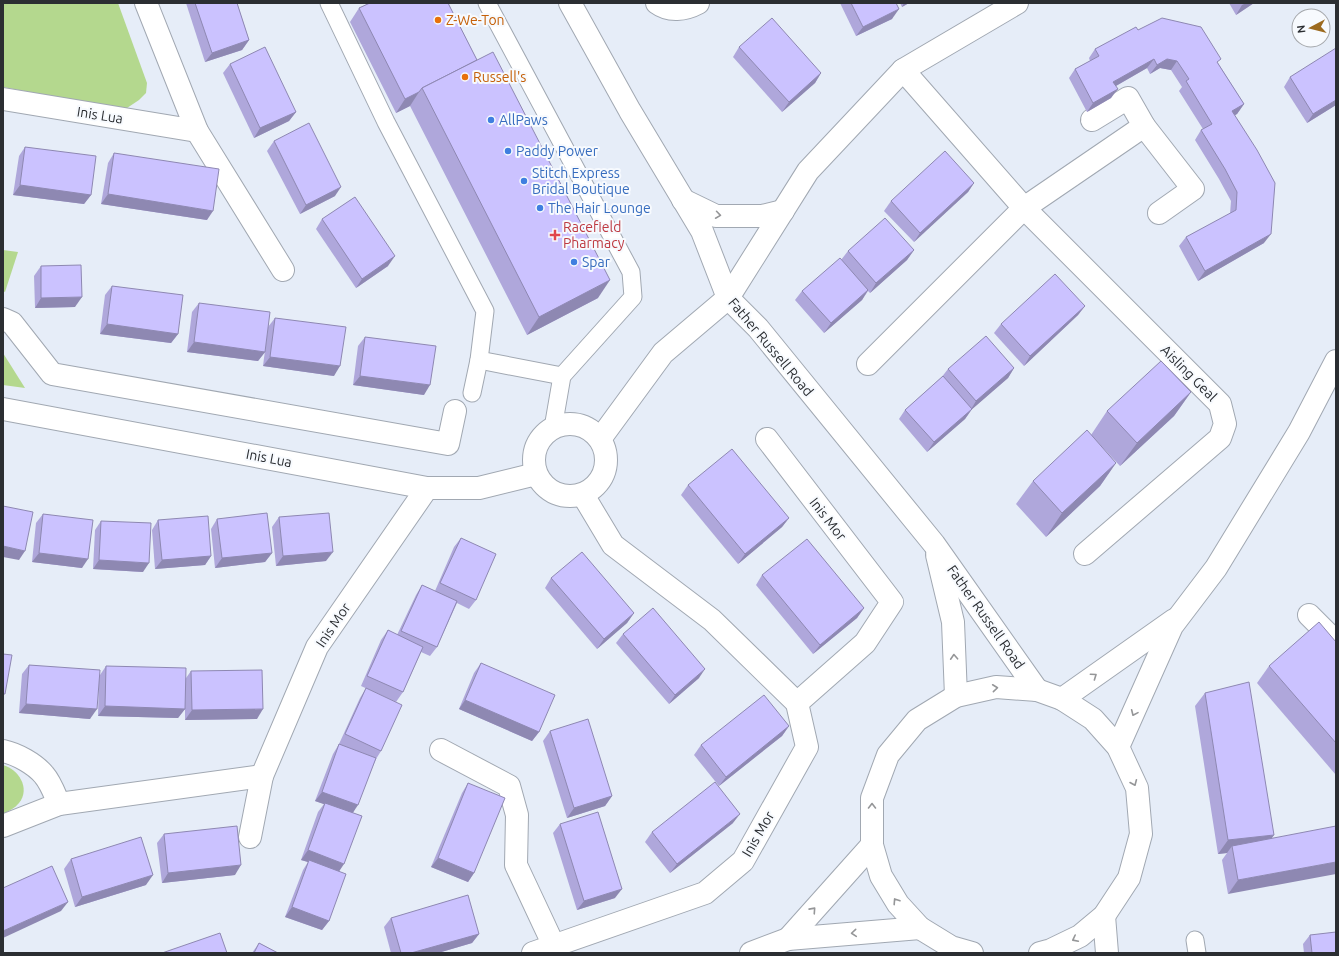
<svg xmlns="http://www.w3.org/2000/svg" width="1339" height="956" font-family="Ubuntu,sans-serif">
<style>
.green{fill:#b4d88e}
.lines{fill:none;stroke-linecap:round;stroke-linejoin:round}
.lane-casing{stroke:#a1a8b2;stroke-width:19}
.street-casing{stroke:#a1a8b2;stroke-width:24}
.secondary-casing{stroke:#a1a8b2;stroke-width:24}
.lane{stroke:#fff;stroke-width:17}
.street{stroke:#fff;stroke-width:22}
.secondary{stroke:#fff;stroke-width:22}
.wall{fill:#afa7db}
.shaded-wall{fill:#8e88b2}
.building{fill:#cbc2ff;stroke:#8e88b2}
.oneway{stroke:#959698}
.food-dot{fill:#e8710a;stroke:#f7fafe;stroke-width:1.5}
.shop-dot{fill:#3f7fe0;stroke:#f7fafe;stroke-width:1.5}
.health-dot{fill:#e0444e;stroke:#f7fafe;stroke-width:1.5}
.labels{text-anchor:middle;stroke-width:4;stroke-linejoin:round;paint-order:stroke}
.food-label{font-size:14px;fill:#c56008;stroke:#f7fafe;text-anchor:start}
.street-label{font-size:14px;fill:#2b2e32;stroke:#f7fafe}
.shop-label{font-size:14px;fill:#366cbe;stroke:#f7fafe;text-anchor:start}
.health-label{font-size:14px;fill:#be3a42;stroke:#f7fafe;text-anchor:start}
</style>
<rect width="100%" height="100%" fill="#e6edf8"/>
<g class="green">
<polygon points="3,3 118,3 147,83 146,93 139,100 124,110 3,87"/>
<polygon points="3,250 18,252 5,292 3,291"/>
<polygon points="3,353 25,388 3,385"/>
<path d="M3 765C18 769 31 788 19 803 15 808 9 811 3 814Z"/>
</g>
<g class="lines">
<g class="lane-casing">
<g id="lane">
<polyline points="329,3 386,122 485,311 479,360 472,393"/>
<polyline points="487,3 631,272 633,297 562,376 553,428"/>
<polyline points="479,360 562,376"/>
<polyline points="1195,940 1197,953"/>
</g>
</g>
<g class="street-casing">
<g id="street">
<path d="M657 3C669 12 685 10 698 3"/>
<polyline points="903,70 1024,208 1220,404 1225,424 1220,438 1085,554"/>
<polyline points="3,99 197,131 146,3"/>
<polyline points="1092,120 1128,98 1144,126 1193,189 1159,213"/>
<polyline points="197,131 283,270"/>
<polyline points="3,319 12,323 52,374 448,444 455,411"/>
<polyline points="868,364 1024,208 1144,126"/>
<polyline points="3,409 427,488 479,488 536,474"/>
<circle cx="570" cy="460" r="36"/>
<polyline points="600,439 663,353 728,298 808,171 903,70 1017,3"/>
<polyline points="583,495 613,545 712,620 797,703"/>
<polyline points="1309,615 1336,642"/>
<polyline points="441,750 509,786 517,815 516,865 554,946"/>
<path d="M3 751C17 754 35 764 44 775 51 783 55 795 59 804"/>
<polyline points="3,826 59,804 262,776"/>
<polyline points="250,837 262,776 317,647 427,488"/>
<polyline points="533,953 705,893 743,861 807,747 797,703 865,643 892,602 767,439"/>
</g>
</g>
<g class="secondary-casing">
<g id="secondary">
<polyline points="570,3 630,111 702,231 728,298 758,328 934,544 1037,690"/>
<polyline points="683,200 716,216 762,216 783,211"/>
<polyline points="937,555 953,622 956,696"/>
<polyline points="1062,699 1174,620"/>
<polyline points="1118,747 1172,626 1216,568 1299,432 1336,361"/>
<polyline points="1104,916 1107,953"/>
<polyline points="788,939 872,845"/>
<polyline points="751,953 788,939 920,928"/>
<polyline points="972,953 951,947 920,928 898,904 881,876 872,845 872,798 888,755 917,720 956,696 996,687 1037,690 1062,699 1093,719 1118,747 1137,788 1141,834 1129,878 1104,916 1080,936 1051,950 1040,953"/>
</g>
</g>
<use href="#lane" class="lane"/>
<use href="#street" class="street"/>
<use href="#secondary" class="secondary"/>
</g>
<g class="wall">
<polygon points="186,3 237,3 249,40 242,50 205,62"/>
<polygon points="369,3 448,3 598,298 527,335 410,106 396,113 350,22 359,8"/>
<polygon points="840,3 896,3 892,19 856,36"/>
<polygon points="900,3 909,3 902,7"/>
<polygon points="1229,3 1254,3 1236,15"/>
<polygon points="1138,30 1218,63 1244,104 1237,114 1235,115 1264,243 1198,281 1179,246 1186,237 1230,214 1231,201 1219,179 1195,140 1201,130 1203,129 1179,91 1182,87 1171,70 1160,68 1150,74 1147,68 1116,86 1111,98 1087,112 1069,78 1075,69 1090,61 1089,58 1095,49"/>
<polygon points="739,47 821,73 815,83 782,112 733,57"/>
<polygon points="230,64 296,112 289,121 254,138 223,73"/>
<polygon points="1290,77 1336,105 1307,123 1284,87"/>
<polygon points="274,141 335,196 300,214 267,151"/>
<polygon points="25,147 91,195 84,204 13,195 19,156"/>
<polygon points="114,153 207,220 101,204 108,163"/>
<polygon points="974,183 968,192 914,242 884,211 891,201"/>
<polygon points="322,219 388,266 356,288 316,229"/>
<polygon points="914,250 907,260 870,293 868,291 862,300 824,333 795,300 802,291 841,260 848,251"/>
<polygon points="41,266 75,307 35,308 34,276"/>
<polygon points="112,286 178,334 171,343 100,334 105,295"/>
<polygon points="199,303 265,352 258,361 187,352 192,312"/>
<polygon points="1085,306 1078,315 1024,366 994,333 1001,324"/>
<polygon points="275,318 334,376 263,366 268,327"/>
<polygon points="365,337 424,395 353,385 358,346"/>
<polygon points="1014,368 1008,378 972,409 965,419 927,452 899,419 905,410 941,378 948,369"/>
<polygon points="1191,392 1174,416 1120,466 1092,436 1116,463 1100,486 1046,537 1016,504 1033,481 1091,435 1107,411"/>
<polygon points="688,485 789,518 782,527 738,564 681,495"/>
<polygon points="43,514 82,568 32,562 36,523"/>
<polygon points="279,517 326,561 276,566 272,527"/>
<polygon points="217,519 272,553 265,562 215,568 211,529"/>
<polygon points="158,520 211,556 205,565 155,569 152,530"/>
<polygon points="101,521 143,572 93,569 95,530"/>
<polygon points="461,538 476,600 469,609 457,603 437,647 430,656 421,652 403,692 396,702 361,686 381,640 388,630 397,635 416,595 422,585 435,591 454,547"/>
<polygon points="762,575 864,608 857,618 813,654 756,585"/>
<polygon points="551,578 634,613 627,623 597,649 545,588"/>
<polygon points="623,634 699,678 669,704 616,643"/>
<polygon points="1336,642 1336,775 1257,683 1269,666"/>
<polygon points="481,663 539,732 532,741 459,709 474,673"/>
<polygon points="29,665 100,675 106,666 186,678 191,671 257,719 185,720 185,707 185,709 178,718 98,716 99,677 90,719 19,713 22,674"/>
<polygon points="366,688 381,751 376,759 353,813 339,871 329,921 322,930 285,917 303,870 308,862 301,860 318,812 324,804 315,801 333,754 339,744 344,746 339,744 360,698"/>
<polygon points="1205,693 1274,835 1228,894 1222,860 1227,853 1218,854 1195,706"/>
<polygon points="789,726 782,736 719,786 694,755 701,745"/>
<polygon points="550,731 612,796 605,806 567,818 543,741"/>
<polygon points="468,783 474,873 468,882 431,867 462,793"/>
<polygon points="733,823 670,873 645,842 652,832"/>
<polygon points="560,824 615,898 577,910 553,833"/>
<polygon points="164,834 235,875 162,883 157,843"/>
<polygon points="71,859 146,885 75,907 64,869"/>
<polygon points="391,918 479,934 472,943 438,953 391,953 384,927"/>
<polygon points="1310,935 1336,953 1304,953 1303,944"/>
<polygon points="259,943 278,953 252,953"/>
</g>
<g class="shaded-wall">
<polygon points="904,3 909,3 902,7"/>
<polygon points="1246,3 1254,3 1236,15 1242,5"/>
<polygon points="899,9 892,19 856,36 863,27"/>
<polygon points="249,40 242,50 205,62 212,53"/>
<polygon points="1154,59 1147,68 1107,91 1113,82"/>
<polygon points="1167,59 1177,61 1171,70 1160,68 1150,74 1157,65"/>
<polygon points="821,73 815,83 782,112 789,102"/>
<polygon points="1118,89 1111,98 1087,112 1093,103"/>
<polygon points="419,92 410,106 396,113 405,99"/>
<polygon points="1336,100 1336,105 1307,123 1313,114"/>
<polygon points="1244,104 1237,114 1226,120 1232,111"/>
<polygon points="296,112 289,121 254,138 260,128"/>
<polygon points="974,183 968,192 914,242 920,233"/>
<polygon points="20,185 91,195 84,204 13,195"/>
<polygon points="341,187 335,196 300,214 306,205"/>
<polygon points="108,194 213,211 207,220 101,204"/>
<polygon points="1271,234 1264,243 1198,281 1205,271"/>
<polygon points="914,250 907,260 870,293 876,283"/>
<polygon points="395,256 388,266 356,288 362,279"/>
<polygon points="610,280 598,298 527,335 539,317"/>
<polygon points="868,290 862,300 824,333 831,323"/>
<polygon points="82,297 75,307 35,308 41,298"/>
<polygon points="1085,306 1078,315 1024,366 1030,356"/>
<polygon points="107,324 178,334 171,343 100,334"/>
<polygon points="194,342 265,352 258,361 187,352"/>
<polygon points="270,357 340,366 334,376 263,366"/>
<polygon points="1014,368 1008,378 970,411 976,401"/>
<polygon points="360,376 430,385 424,395 353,385"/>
<polygon points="1191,392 1174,416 1120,466 1137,443"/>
<polygon points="972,409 965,419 927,452 934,442"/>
<polygon points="1116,463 1100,486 1046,537 1062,513"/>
<polygon points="789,518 782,527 738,564 745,554"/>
<polygon points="3,546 25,551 19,560 3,557"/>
<polygon points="333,552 326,561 276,566 283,556"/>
<polygon points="39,553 88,559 82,568 32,562"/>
<polygon points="272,553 265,562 215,568 222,558"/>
<polygon points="211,556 205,565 155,569 162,560"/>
<polygon points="99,560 149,563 143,572 93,569"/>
<polygon points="864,608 857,618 813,654 820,645"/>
<polygon points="634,613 627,623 597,649 604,639"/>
<polygon points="705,669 699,678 669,704 675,695"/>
<polygon points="465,700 539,732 532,741 459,709"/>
<polygon points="26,704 97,709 90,719 19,713"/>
<polygon points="105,706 185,709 178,718 98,716"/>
<polygon points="263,709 257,719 185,720 192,710"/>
<polygon points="789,726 782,736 719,786 726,777"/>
<polygon points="322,792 358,805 352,814 315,801"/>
<polygon points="612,796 605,806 567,818 574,808"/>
<polygon points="740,814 733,823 670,873 677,864"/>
<polygon points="1274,835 1264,849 1232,846 1227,853 1218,854 1228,840"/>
<polygon points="308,850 344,864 338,873 309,860 308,862 301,860"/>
<polygon points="438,858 474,873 468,882 431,867"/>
<polygon points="1336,862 1336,874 1228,894 1238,880"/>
<polygon points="241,865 235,875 162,883 168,873"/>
<polygon points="153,875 146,885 75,907 82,897"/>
<polygon points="622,889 615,898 577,910 584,901"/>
<polygon points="68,902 61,911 3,938 3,931"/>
<polygon points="292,907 329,921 322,930 285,917"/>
<polygon points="479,934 472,943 438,953 411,953"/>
</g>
<g class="building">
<polygon points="195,3 237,3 249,40 212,53"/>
<polygon points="370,3 448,3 477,60 422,88 419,92 405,99 359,8"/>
<polygon points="851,3 896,3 899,9 863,27"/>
<polygon points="772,18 821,73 789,102 739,47"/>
<polygon points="1162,18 1201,27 1221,59 1217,62 1244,104 1232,111 1257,150 1275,183 1271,234 1205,271 1186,237 1236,210 1237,192 1225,169 1201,130 1212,124 1186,81 1189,79 1177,61 1167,59 1157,65 1154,59 1113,82 1118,89 1093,103 1075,69 1099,56 1095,49 1136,27 1138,30"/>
<polygon points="265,47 296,112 260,128 230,64"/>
<polygon points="1336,48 1336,100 1313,114 1290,77"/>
<polygon points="493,52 610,280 539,317 422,88"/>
<polygon points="309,123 341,187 306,205 274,141"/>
<polygon points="25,147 96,156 91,195 20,185"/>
<polygon points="945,151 974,183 920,233 891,201"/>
<polygon points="114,153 219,169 213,211 108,194"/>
<polygon points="355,197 395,256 362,279 322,219"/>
<polygon points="885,218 914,250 876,283 848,251"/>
<polygon points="840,258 868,290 831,323 802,291"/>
<polygon points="81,265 82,297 41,298 41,266"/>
<polygon points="1055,274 1085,306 1030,356 1001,324"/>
<polygon points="112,286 183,295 178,334 107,324"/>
<polygon points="199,303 270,312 265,352 194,342"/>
<polygon points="275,318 346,327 340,366 270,357"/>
<polygon points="986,336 1014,368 976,401 948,369"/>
<polygon points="365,337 436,346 430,385 360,376"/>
<polygon points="1161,361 1191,392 1137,443 1107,411"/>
<polygon points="943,376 972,409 934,442 905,410"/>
<polygon points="1087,430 1116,463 1062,513 1033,481"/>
<polygon points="732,449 789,518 745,554 688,485"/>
<polygon points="3,506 33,512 25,551 3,546"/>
<polygon points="267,513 272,553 222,558 217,519"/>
<polygon points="329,513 333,552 283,556 279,517"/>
<polygon points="43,514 93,520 88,559 39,553"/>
<polygon points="208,516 211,556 162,560 158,520"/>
<polygon points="101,521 151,523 149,563 99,560"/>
<polygon points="461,538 496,554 476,600 440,583"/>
<polygon points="807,539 864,608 820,645 762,575"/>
<polygon points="582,552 634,613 604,639 551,578"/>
<polygon points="422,585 457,601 437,647 401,631"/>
<polygon points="653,608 705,669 675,695 623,634"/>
<polygon points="1319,622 1336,642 1336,743 1269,666"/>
<polygon points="388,630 423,647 403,692 367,676"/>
<polygon points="3,654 12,655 5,694 3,694"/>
<polygon points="481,663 555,695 539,732 465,700"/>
<polygon points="29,665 100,670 97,709 26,704"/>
<polygon points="106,666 186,668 185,709 105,706"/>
<polygon points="262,670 263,709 192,710 191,671"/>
<polygon points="1249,682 1274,835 1228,840 1205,693"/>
<polygon points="366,688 402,705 381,751 345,734"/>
<polygon points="764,695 789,726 726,777 701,745"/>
<polygon points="588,719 612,796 574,808 550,731"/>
<polygon points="339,744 376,758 358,805 322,792"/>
<polygon points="715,782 740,814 677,864 652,832"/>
<polygon points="468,783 505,798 474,873 438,858"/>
<polygon points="325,803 362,816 344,864 308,850"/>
<polygon points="598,812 622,889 584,901 560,824"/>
<polygon points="237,826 241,865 168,873 164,834"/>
<polygon points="1336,826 1336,862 1238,880 1232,846"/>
<polygon points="141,837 153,875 82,897 71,859"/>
<polygon points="309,860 346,874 329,921 292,907"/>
<polygon points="52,866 68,902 3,931 3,888"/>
<polygon points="468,895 479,934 411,953 401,953 391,918"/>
<polygon points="1336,932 1336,953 1312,953 1310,935"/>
<polygon points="220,933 227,953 162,953"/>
<polygon points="259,943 278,953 254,953"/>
</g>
<defs><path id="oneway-chevron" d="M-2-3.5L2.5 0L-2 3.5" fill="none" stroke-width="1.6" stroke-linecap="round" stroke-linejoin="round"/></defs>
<g class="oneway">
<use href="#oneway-chevron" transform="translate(718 215) rotate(8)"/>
<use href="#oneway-chevron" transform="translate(954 657) rotate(-93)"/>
<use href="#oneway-chevron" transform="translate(1094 676) rotate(-35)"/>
<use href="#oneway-chevron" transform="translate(995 688) rotate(-6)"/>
<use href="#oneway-chevron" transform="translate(1134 713) rotate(114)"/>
<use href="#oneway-chevron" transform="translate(1134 783) rotate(67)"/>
<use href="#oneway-chevron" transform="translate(872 806) rotate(-90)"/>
<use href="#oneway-chevron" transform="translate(896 901) rotate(-123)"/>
<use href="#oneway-chevron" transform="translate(813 910) rotate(-48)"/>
<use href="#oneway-chevron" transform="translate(854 933) rotate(175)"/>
<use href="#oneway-chevron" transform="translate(1075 939) rotate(153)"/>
</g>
<g class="food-dot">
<circle cx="438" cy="20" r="4"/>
<circle cx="465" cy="77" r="4"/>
</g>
<g class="shop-dot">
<circle cx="491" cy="120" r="4"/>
<circle cx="508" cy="151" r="4"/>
<circle cx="524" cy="181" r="4"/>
<circle cx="540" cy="208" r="4"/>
<circle cx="574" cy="262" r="4"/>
</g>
<path class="health-dot" d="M553 229h4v4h4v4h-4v4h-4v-4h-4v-4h4z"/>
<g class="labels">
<g class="food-label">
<text x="446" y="25">Z-We-Ton</text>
<text x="473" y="82">Russell's</text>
</g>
<g class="street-label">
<text transform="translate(100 115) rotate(9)" y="5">Inis Lua</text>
<text transform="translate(771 347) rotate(50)" y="5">Father Russell Road</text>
<text transform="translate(1189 373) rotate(45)" y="5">Aisling Geal</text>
<text transform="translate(269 458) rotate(11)" y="5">Inis Lua</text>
<text transform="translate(828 519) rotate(52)" y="5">Inis Mor</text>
<text transform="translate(986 617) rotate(55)" y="5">Father Russell Road</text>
<text transform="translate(333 625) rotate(-56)" y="5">Inis Mor</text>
<text transform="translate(758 834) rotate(-60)" y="5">Inis Mor</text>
</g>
<g class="shop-label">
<text x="499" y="125">AllPaws</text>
<text x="516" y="156">Paddy Power</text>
<text x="532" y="178">Stitch Express<tspan x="532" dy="16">Bridal Boutique</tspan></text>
<text x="548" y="213">The Hair Lounge</text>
<text x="582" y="267">Spar</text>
</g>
<g class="health-label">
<text x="563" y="232">Racefield<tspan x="563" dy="16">Pharmacy</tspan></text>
</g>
</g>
<rect width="1339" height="956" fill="none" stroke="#2b2e32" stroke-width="8"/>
<g transform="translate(1311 28) rotate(263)"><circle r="19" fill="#f7fafe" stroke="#a5a8ac"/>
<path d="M0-3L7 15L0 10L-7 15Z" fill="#9c6a1f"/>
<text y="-6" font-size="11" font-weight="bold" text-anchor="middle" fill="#2b2e32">N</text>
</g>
</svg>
